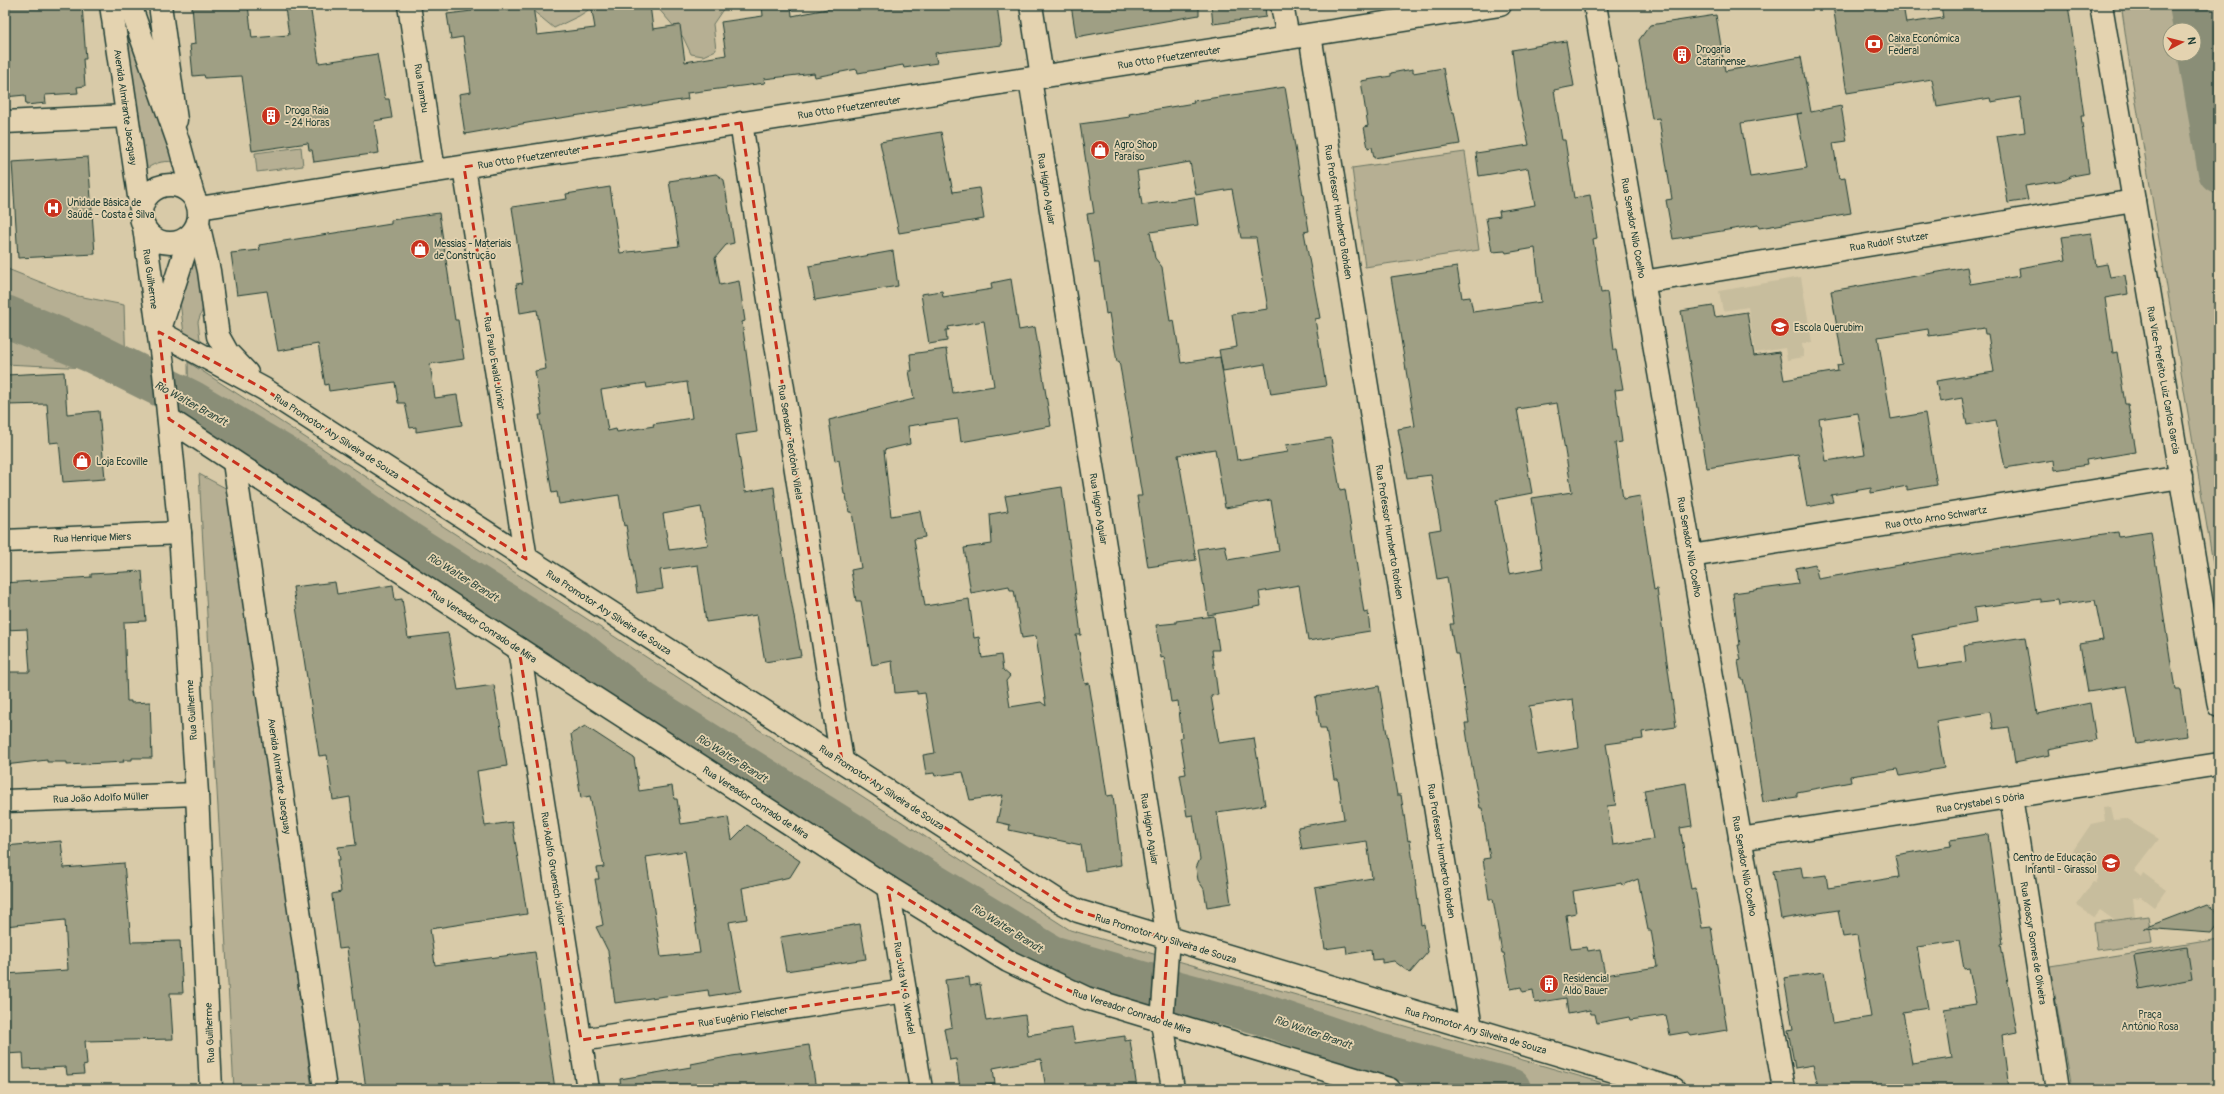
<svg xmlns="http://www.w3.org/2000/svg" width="2224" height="1094" font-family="Pangolin,sans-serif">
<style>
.built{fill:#c7bd9d}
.green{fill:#b6af93;stroke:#6a7664;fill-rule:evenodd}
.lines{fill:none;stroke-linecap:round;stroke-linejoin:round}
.river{stroke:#8a8e77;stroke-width:42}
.building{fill:#9f9f84;stroke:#1f3d34;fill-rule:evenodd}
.minor-casing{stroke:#1f3d34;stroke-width:25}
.secondary-casing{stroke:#1f3d34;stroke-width:25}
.minor{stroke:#e4d3b0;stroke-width:22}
.secondary{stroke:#e4d3b0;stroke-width:22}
.marked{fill:none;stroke:#c8321e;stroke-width:3;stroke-dasharray:8 5;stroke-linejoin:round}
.labels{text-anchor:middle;stroke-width:3.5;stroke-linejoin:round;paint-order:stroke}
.poi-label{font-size:10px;fill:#1f3d34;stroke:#e4d3b0;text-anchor:start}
.street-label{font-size:10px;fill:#1f3d34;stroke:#e4d3b0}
.park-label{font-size:10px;fill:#2e483e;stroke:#e4d3b0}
.water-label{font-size:11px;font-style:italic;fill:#2f493e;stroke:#e4d3b0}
</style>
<rect width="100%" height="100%" fill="#d8caa8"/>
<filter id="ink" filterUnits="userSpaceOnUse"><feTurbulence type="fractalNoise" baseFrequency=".025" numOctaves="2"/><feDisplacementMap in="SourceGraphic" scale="8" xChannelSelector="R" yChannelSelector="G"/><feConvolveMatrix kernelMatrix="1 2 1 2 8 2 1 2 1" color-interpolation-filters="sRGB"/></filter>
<g filter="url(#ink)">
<g class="built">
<polygon points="1801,277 1812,342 1802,344 1804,357 1787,360 1785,348 1755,353 1748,307 1723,311 1719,291"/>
<polygon points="2111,807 2114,820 2126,819 2159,839 2134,871 2141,877 2143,873 2166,890 2154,907 2141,897 2133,898 2135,917 2114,920 2100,910 2094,917 2076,905 2093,882 2096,883 2099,876 2070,855 2091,824 2105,821 2103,808"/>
</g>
<g class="green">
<path d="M120 5 174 162C161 160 153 164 143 171Z"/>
<polygon points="426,5 515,5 427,9"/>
<polygon points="526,5 596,5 579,16 554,28"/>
<polygon points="651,5 726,5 713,24 716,50 703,56 691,54 683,37 657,7"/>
<path d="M2123 5H2219V599L2129 60 2122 10ZM2170 30H2194V54H2170Z"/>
<polygon points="301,147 303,166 257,172 255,153"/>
<polygon points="1465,152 1479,250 1365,267 1352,168"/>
<polygon points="200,263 204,305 198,322 200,339 206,349 184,334 179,293 187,268"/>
<polygon points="5,268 73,295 124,305 126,368 132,370 5,364"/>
<polygon points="188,362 1070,930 1624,1089 1474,1089 1030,954 189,424"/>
<polygon points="199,474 231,491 312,1089 234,1089"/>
<polygon points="2148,916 2152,943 2097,950 2094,923"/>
<polygon points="2219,939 2219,1089 2071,1089 2050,966"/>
</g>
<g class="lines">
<g class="river">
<polyline points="2190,5 2219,172"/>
<polyline points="5,316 92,352 191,401 300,466 401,538 577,650 643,703 927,881 1051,956 1141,982 1261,1014 1378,1054 1510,1089"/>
</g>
</g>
<g class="building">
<polygon points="5,5 82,5 86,59 83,59 85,86 77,87 78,93 45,95 46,103 26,105 25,95 5,97"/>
<polygon points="192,5 248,5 252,38 289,35 285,8 310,5 319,63 377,54 385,99 389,99 392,118 374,121 379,153 314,162 312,150 309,150 308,143 252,151 242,76 205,78 204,75 193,76 190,45 195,44"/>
<polygon points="487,5 499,5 500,10 533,6 537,35 595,28 591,5 650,5 653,29 680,25 685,62 726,55 721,22 763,16 762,5 791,5 792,16 847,5 997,5 1002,45 935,53 937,63 904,68 903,65 858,73 857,69 815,77 814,73 764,79 765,83 687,93 688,99 533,122 465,134 459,94 471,92 463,37 451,39 447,14 472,11 471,7"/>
<polygon points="1071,5 1199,5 1199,15 1076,37"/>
<polygon points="1211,5 1265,5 1266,17 1213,24"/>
<polygon points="1843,5 1903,5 1906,23 1943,18 1941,5 2068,5 2084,116 2081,116 2089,173 2072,176 2065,180 2025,186 2028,200 2008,203 1997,136 2025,132 2020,97 1991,102 1990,98 1937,107 1932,79 1847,93 1833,6"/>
<path d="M1716 15 1725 71 1801 57 1811 112 1841 106 1847 141 1833 143 1839 179 1845 178 1851 213 1759 228 1758 225 1673 239 1666 200 1672 199 1659 118 1652 119 1639 40 1650 25ZM1802 113 1797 114 1807 168 1750 177 1741 123Z"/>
<path d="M1566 41 1574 86 1554 90 1562 140H1565L1574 198 1590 195 1597 238 1593 239 1601 293 1607 292 1614 350H1616L1623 389 1615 390 1622 442 1615 443 1623 499 1640 496 1654 590 1657 589 1676 727 1642 732 1643 739 1606 744 1616 805 1607 806 1613 845 1653 839 1644 790 1686 783 1692 826 1680 828 1691 889 1695 888 1702 928 1711 927 1727 1030 1691 1036 1688 1032 1670 1035 1666 1015 1630 1020 1629 1017 1597 1023 1595 1014H1591L1590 1010 1568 1014 1566 998 1535 1003 1533 990 1523 992 1521 987 1511 989 1504 953H1502L1493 899H1489L1483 859 1490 858 1482 808H1480L1469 750 1465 723H1469L1458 654H1455L1450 624H1454L1447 577 1437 579 1429 531 1441 529 1431 475 1407 478 1398 429 1415 426 1391 277 1457 267 1462 298 1470 297 1473 312 1541 302 1535 248 1506 253 1505 251 1492 252 1486 218 1500 216 1499 211 1535 205 1528 168 1479 176 1476 153 1529 145 1518 96 1512 50ZM1557 403 1572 492 1532 498 1543 568 1509 574 1496 500 1532 493 1517 409ZM1573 699 1579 748 1537 755 1529 706ZM1638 879 1648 930H1651L1657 967 1605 975 1600 949 1588 951 1587 947 1571 949 1566 915 1576 913 1573 891 1622 883 1623 885Z"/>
<polygon points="1443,68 1449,101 1452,112 1454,112 1460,144 1374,158 1372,147 1368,148 1364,127 1368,126 1361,81 1391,76 1391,73 1413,69 1413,73"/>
<polygon points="1285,87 1309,231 1304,232 1320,318 1315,319 1326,386 1271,394 1265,364 1223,371 1219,350 1237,347 1232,314 1268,309 1256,238 1241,238 1232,189 1196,195 1190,162 1137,171 1142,205 1194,197 1198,225 1150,232 1155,258 1162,267 1170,321 1174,320 1181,363 1220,357 1237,460 1288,452 1286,445 1331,438 1340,490 1345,489 1364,613 1368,612 1370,631 1308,641 1299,585 1259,592 1261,606 1208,615 1198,549 1225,545 1228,560 1279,551 1271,500 1225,508 1215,449 1178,455 1196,560 1148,567 1137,496 1142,496 1128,411 1119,361 1117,362 1109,313 1106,314 1099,263 1095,263 1087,214 1094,213 1080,124 1130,117 1129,114 1194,103 1193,101"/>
<polygon points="941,132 953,192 979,188 984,219 899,233 880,142"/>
<polygon points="88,157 95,254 18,258 12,162"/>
<path d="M716 174 724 180 734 243 726 245 715 258 720 285 739 281 745 321 742 322 757 432 736 435 745 492 774 487 779 532 801 656 765 662 757 615 706 622 698 565 660 570 663 589 637 593 626 525 624 526 619 495 559 504 557 492 552 493 539 415H542L535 371 546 369 537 310 520 313 516 284 523 283 512 207 567 199 566 194 610 187 620 253 679 246 669 181ZM687 382 692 418 653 424 654 426 617 432 616 429 608 431 601 390 646 383 647 388ZM701 507 708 545 669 550 663 514Z"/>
<polygon points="439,213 455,320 458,320 464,359 430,364 435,398 457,395 462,425 416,432 416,427 410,428 405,403 398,403 395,382 329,391 328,384 325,385 318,344 278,351 267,291 237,295 231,253 260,250 259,245 391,224 391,220"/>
<path d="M2091 233 2096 266 2107 264 2110 277 2125 275 2128 294 2105 298 2113 353 2117 352 2125 404H2128L2136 452 2086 460 2087 465 2055 470 2054 460 2005 468 1996 420 1967 425 1962 398 1940 402 1936 381 1994 372 1988 334H1985L1984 328 1929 336 1928 329 1878 337 1891 419 1925 413 1937 485 1907 490V486L1871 493V488L1831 495 1833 502 1807 507 1798 454 1707 468 1681 311 1713 306 1715 317 1747 312 1754 356 1779 352 1784 380 1838 371 1837 365 1843 364 1831 291 1967 267 1970 284 2020 276 2019 268 2066 260 2062 237ZM1858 413 1865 455 1826 461 1819 419Z"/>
<polygon points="893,251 898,286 815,300 809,266"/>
<polygon points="1011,279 1019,330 1035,327 1051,426 961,442 958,419 908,426 910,444 884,450 891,516 920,511 925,537 914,539 925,606 969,599 974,638 979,637 982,658 1001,655 1003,670 1010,676 1006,681 1010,707 1041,702 1046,706 1036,636 1022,638 1014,590 1010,590 1009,586 971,593 964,548 992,544 990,514 1008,511 1005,496 1062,487 1081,635 1076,635 1085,684 1089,683 1107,796 1113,795 1121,865 1085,871 1081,845 1009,830 1010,825 997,822 1003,795 970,800 963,772 935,776 934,773 926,774 923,755 935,753 925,693 917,694 917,691 895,693 892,661 872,665 861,601 856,601 851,570 861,568 852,512 849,512 846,495 844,494 839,460 835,461 829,420 914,399 909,371 912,371 910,354 946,349 953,393 994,386 984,321 948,327 949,330 946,330 947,341 929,344 921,294 942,291 943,297 992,289 991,283"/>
<polygon points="64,372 67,414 99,411 105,479 63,482 59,442 50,443 47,404 7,405 6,375"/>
<polygon points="2118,532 2119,537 2151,532 2175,690 2180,690 2187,736 2137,744 2127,686 2088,692 2080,644 2103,640 2095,600 2058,605 2057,600 2041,602 2041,599 1974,608 1976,623 1913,635 1918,669 1966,662 1964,646 2025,637 2037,714 2090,703 2096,740 2048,749 2049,755 2015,762 2009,727 1993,729 1990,712 1936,721 1944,768 1900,776 1898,769 1850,776 1851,782 1797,792 1797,797 1763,802 1746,693 1743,679 1741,679 1738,661 1741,660 1738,645 1740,645 1733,593 1798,584 1796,568 1815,564 1818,579 1968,553"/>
<polygon points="142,571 146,621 124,622 127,701 131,701 131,703 150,702 152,758 132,758 132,760 123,760 124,762 67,765 67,762 47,762 47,760 5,765 5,672 30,672 27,629 5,630 5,583 91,577 91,574"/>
<polygon points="335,582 337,594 393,585 395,600 402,599 408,638 448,633 458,690 494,685 507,766 477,771 485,826 512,822 527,914 430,929 435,965 535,952 555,1089 366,1089 347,948 339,949 332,896 332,894 341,892 337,860 340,860 338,847 356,845 350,797 333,800 327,755 319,756 293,587"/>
<polygon points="1214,616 1219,650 1212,650 1218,695 1211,696 1219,743 1254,738 1265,805 1217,812 1231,903 1207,907 1204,889 1198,880 1196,868 1200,859 1193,815 1187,816 1180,775 1186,774 1180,738 1182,737 1178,701 1171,702 1164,657 1161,658 1156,625 1176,623 1176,621"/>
<polygon points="1379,686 1397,795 1401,795 1408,841 1410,840 1421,925 1424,924 1428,952 1410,973 1394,961 1382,963 1382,959 1372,960 1371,950 1347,954 1346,946 1325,949 1315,888 1372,878 1367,841 1302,850 1298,827 1344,819 1338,779 1334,779 1326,728 1320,728 1315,697"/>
<path d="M585 726 634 758 639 791 672 786 674 799H677L681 824 728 817 732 840 747 825 800 861 790 877 742 888 747 919 729 922 741 991 709 996 708 990 615 1003 608 951 596 927 603 925 595 879H599L597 868 604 867 590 796 581 798 571 734ZM685 851 700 953 661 957 646 857Z"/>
<path d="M1988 834 2003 944 2001 945 2017 1032 2002 1035 2009 1089H1819L1813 1065 1795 1068 1788 1030 1793 1029 1784 978 1824 972 1832 1023 1871 1017 1857 935 1843 937 1838 910 1781 919 1773 871 1801 867 1803 878 1826 875 1828 888 1899 877 1895 855 1951 846 1950 840ZM1959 941 1964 969 1969 968 1976 1004 1944 1009 1952 1058 1912 1064 1903 1012 1928 1008 1917 947Z"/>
<polygon points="61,841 64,868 124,863 131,942 180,941 183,993 170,993 173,1039 85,1041 87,1065 83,1066 84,1074 67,1075 66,1067 24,1069 23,1053 5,1054 5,974 68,970 65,920 5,926 5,846"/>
<polygon points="2207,904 2217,912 2219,922 2211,933 2144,928"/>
<polygon points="860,924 866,959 786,971 780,937"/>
<polygon points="2187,947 2192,979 2140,989 2134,956"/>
<polygon points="969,977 970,986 980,984 986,1021 1025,1015 1028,1035 1072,1028 1075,1043 1125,1036 1125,1041 1130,1040 1137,1089 1046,1089 1041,1059 993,1068 995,1084 960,1089 956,1059 950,1060 944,1029 952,1027 945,980"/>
<polygon points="809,1045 816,1089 787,1089 787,1085 764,1089 621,1089 620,1079 691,1067 691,1064 732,1056"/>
</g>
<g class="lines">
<g class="minor-casing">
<g id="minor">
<polyline points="160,5 176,120"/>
<polyline points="409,5 434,171"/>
<polyline points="1031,5 1042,77"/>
<polyline points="1282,5 1288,38"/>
<polyline points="1595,5 1784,1089"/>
<polyline points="1310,35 1471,1028"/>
<polyline points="1030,79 1168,939 1162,1022 1173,1089"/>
<polyline points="5,122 127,116"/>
<polyline points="741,123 842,761"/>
<polyline points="464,167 526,559"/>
<polyline points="198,223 209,271 218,336 227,352 247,373"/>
<polyline points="1643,282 2134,201"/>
<polyline points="159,332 264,389 1057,900 1078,911 1674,1089"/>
<polyline points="169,419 519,649 888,887 1008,961 1086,998 1389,1089"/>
<polyline points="234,462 325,1089"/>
<polyline points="5,541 180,533"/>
<polyline points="1691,556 2181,477"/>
<polyline points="519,649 588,1089"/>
<polyline points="2011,797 2057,1089"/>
<polyline points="5,801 197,794"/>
<polyline points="1740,839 2219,764"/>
<polyline points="888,887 921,1089"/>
<polyline points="581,1040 905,991"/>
</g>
</g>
<g class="secondary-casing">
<g id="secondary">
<polyline points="111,5 141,210"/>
<polyline points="130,5 180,147 193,195"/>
<polyline points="2101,5 2219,706"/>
<circle cx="170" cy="214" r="29"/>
<polyline points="199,208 1500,5"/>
<polyline points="144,227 164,373 180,533 197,794 211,1089"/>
<polyline points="160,329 190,236"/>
</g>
</g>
<use href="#minor" class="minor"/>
<use href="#secondary" class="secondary"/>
</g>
</g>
<path class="marked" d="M741 123 842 761 1057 900 1078 911 1168 939 1162 1022 1086 998 1048 981 1008 961 888 887 905 991 581 1040 519 649 169 419 159 332 264 389 526 559 464 167Z"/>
<defs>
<g id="bank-disc" transform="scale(1)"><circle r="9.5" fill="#c8321e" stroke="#e4d3b0"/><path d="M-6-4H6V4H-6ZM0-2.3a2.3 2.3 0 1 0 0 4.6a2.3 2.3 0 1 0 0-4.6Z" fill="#fff"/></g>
<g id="building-disc" transform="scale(1)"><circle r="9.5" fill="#c8321e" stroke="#e4d3b0"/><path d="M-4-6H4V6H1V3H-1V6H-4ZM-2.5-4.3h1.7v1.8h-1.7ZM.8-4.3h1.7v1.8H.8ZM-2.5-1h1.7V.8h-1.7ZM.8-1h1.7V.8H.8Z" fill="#fff"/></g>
<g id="shop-disc" transform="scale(1)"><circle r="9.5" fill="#c8321e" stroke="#e4d3b0"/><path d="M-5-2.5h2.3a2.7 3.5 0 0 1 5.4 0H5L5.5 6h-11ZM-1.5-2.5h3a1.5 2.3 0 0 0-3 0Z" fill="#fff"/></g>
<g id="hospital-disc" transform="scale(1)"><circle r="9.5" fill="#c8321e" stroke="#e4d3b0"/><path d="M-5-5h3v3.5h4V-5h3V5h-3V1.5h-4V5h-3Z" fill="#fff"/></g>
<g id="school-disc" transform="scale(1)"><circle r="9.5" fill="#c8321e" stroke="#e4d3b0"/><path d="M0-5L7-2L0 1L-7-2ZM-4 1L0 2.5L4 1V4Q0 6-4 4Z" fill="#fff"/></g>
</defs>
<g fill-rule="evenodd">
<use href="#bank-disc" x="1874" y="44"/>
<use href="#building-disc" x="1682" y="55"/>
<use href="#building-disc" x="271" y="116"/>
<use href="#shop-disc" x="1100" y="150"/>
<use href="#hospital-disc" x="53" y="208"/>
<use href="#shop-disc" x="420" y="249"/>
<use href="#school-disc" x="1780" y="327"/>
<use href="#shop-disc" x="82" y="461"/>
<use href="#school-disc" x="2111" y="863"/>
<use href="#building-disc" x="1549" y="984"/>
</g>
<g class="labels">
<g class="poi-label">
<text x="1888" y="42">Caixa Econômica<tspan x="1888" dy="12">Federal</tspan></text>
<text x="1696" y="53">Drogaria<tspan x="1696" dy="12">Catarinense</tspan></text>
<text x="285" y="114">Droga Raia<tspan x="285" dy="12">- 24 Horas</tspan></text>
<text x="1114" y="148">Agro Shop<tspan x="1114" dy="12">Paraíso</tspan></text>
<text x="67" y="206">Unidade Básica de<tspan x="67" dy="12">Saúde - Costa e Silva</tspan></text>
<text x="434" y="247">Messias - Materiais<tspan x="434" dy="12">de Construção</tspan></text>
<text x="1794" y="331">Escola Querubim</text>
<text x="96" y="465">Loja Ecoville</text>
<text x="2097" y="861" text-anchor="end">Centro de Educação<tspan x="2097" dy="12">Infantil - Girassol</tspan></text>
<text x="1563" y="982">Residencial<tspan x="1563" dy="12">Aldo Bauer</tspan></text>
</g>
<g class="street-label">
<text transform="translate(1169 57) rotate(-9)" y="4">Rua Otto Pfuetzenreuter</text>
<text transform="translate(422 88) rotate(81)" y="4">Rua Inambu</text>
<text transform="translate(126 107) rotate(82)" y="4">Avenida Almirante Jaceguay</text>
<text transform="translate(849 107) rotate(-9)" y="4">Rua Otto Pfuetzenreuter</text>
<text transform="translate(529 157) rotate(-9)" y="4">Rua Otto Pfuetzenreuter</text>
<text transform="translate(1047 189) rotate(81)" y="4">Rua Higino Aguiar</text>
<text transform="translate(1339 212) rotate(81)" y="4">Rua Professor Humberto Rohden</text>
<text transform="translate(1634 228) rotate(80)" y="4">Rua Senador Nilo Coelho</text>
<text transform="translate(1889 241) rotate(-9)" y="4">Rua Rudolf Stutzer</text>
<text transform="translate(151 279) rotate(82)" y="4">Rua Guilherme</text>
<text transform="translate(495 363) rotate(81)" y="4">Rua Paulo Ewald Júnior</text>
<text transform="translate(2164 380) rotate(80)" y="4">Rua Vice-Prefeito Luiz Carlos Garcia</text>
<text transform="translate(337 436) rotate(33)" y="4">Rua Promotor Ary Silveira de Souza</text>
<text transform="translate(791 442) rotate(81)" y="4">Rua Senador Teotônio Vilela</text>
<text transform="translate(1099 509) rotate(81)" y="4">Rua Higino Aguiar</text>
<text transform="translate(1936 517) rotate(-9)" y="4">Rua Otto Arno Schwartz</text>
<text transform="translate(1390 532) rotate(81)" y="4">Rua Professor Humberto Rohden</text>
<text transform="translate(92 537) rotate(-2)" y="4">Rua Henrique Miers</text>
<text transform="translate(1690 547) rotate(80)" y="4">Rua Senador Nilo Coelho</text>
<text transform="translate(609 612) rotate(33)" y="4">Rua Promotor Ary Silveira de Souza</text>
<text transform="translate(484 626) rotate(33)" y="4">Rua Vereador Conrado de Mira</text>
<text transform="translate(191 710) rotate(-94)" y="4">Rua Guilherme</text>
<text transform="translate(280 776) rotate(82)" y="4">Avenida Almirante Jaceguay</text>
<text transform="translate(882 787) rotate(33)" y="4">Rua Promotor Ary Silveira de Souza</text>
<text transform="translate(101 797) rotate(-2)" y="4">Rua João Adolfo Müller</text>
<text transform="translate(756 802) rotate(33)" y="4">Rua Vereador Conrado de Mira</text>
<text transform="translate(1980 802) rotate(-9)" y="4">Rua Crystabel S Dória</text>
<text transform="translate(1150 829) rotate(81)" y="4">Rua Higino Aguiar</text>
<text transform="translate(1442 851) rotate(81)" y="4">Rua Professor Humberto Rohden</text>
<text transform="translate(1745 866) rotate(80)" y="4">Rua Senador Nilo Coelho</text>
<text transform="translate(554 869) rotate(81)" y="4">Rua Adolfo Gruensch Júnior</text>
<text transform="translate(1166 938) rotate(17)" y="4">Rua Promotor Ary Silveira de Souza</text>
<text transform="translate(2034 943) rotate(81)" y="4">Rua Moacyr Gomes de Oliveira</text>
<text transform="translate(905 988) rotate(81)" y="4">Rua Juta W. G .Wendel</text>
<text transform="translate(1132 1011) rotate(18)" y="4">Rua Vereador Conrado de Mira</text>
<text transform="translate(743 1016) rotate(-9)" y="4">Rua Eugênio Fleischer</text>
<text transform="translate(1476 1030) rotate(16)" y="4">Rua Promotor Ary Silveira de Souza</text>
<text transform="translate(209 1033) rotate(-93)" y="4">Rua Guilherme</text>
</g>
<g class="park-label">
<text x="2150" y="1018">Praça<tspan x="2150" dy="12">Antônio Rosa</tspan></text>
</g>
<g class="water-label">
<text transform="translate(191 403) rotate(29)" y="4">Rio Walter Brandt</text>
<text transform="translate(463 577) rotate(32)" y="4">Rio Walter Brandt</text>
<text transform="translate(732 758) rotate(32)" y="4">Rio Walter Brandt</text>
<text transform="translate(1007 928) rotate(32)" y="4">Rio Walter Brandt</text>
<text transform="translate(1313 1032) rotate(19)" y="4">Rio Walter Brandt</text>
</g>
</g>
<rect width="2224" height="1094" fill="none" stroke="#e4d3b0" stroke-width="20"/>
<rect x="10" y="10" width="2204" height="1074" fill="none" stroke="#1f3d34" stroke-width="1.5" filter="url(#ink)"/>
<g transform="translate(2182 42) rotate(83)"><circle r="19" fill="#e4d3b0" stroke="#95977e"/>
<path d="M0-3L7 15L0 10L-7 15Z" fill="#c8321e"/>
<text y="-6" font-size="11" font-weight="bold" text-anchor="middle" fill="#1f3d34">N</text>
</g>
</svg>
